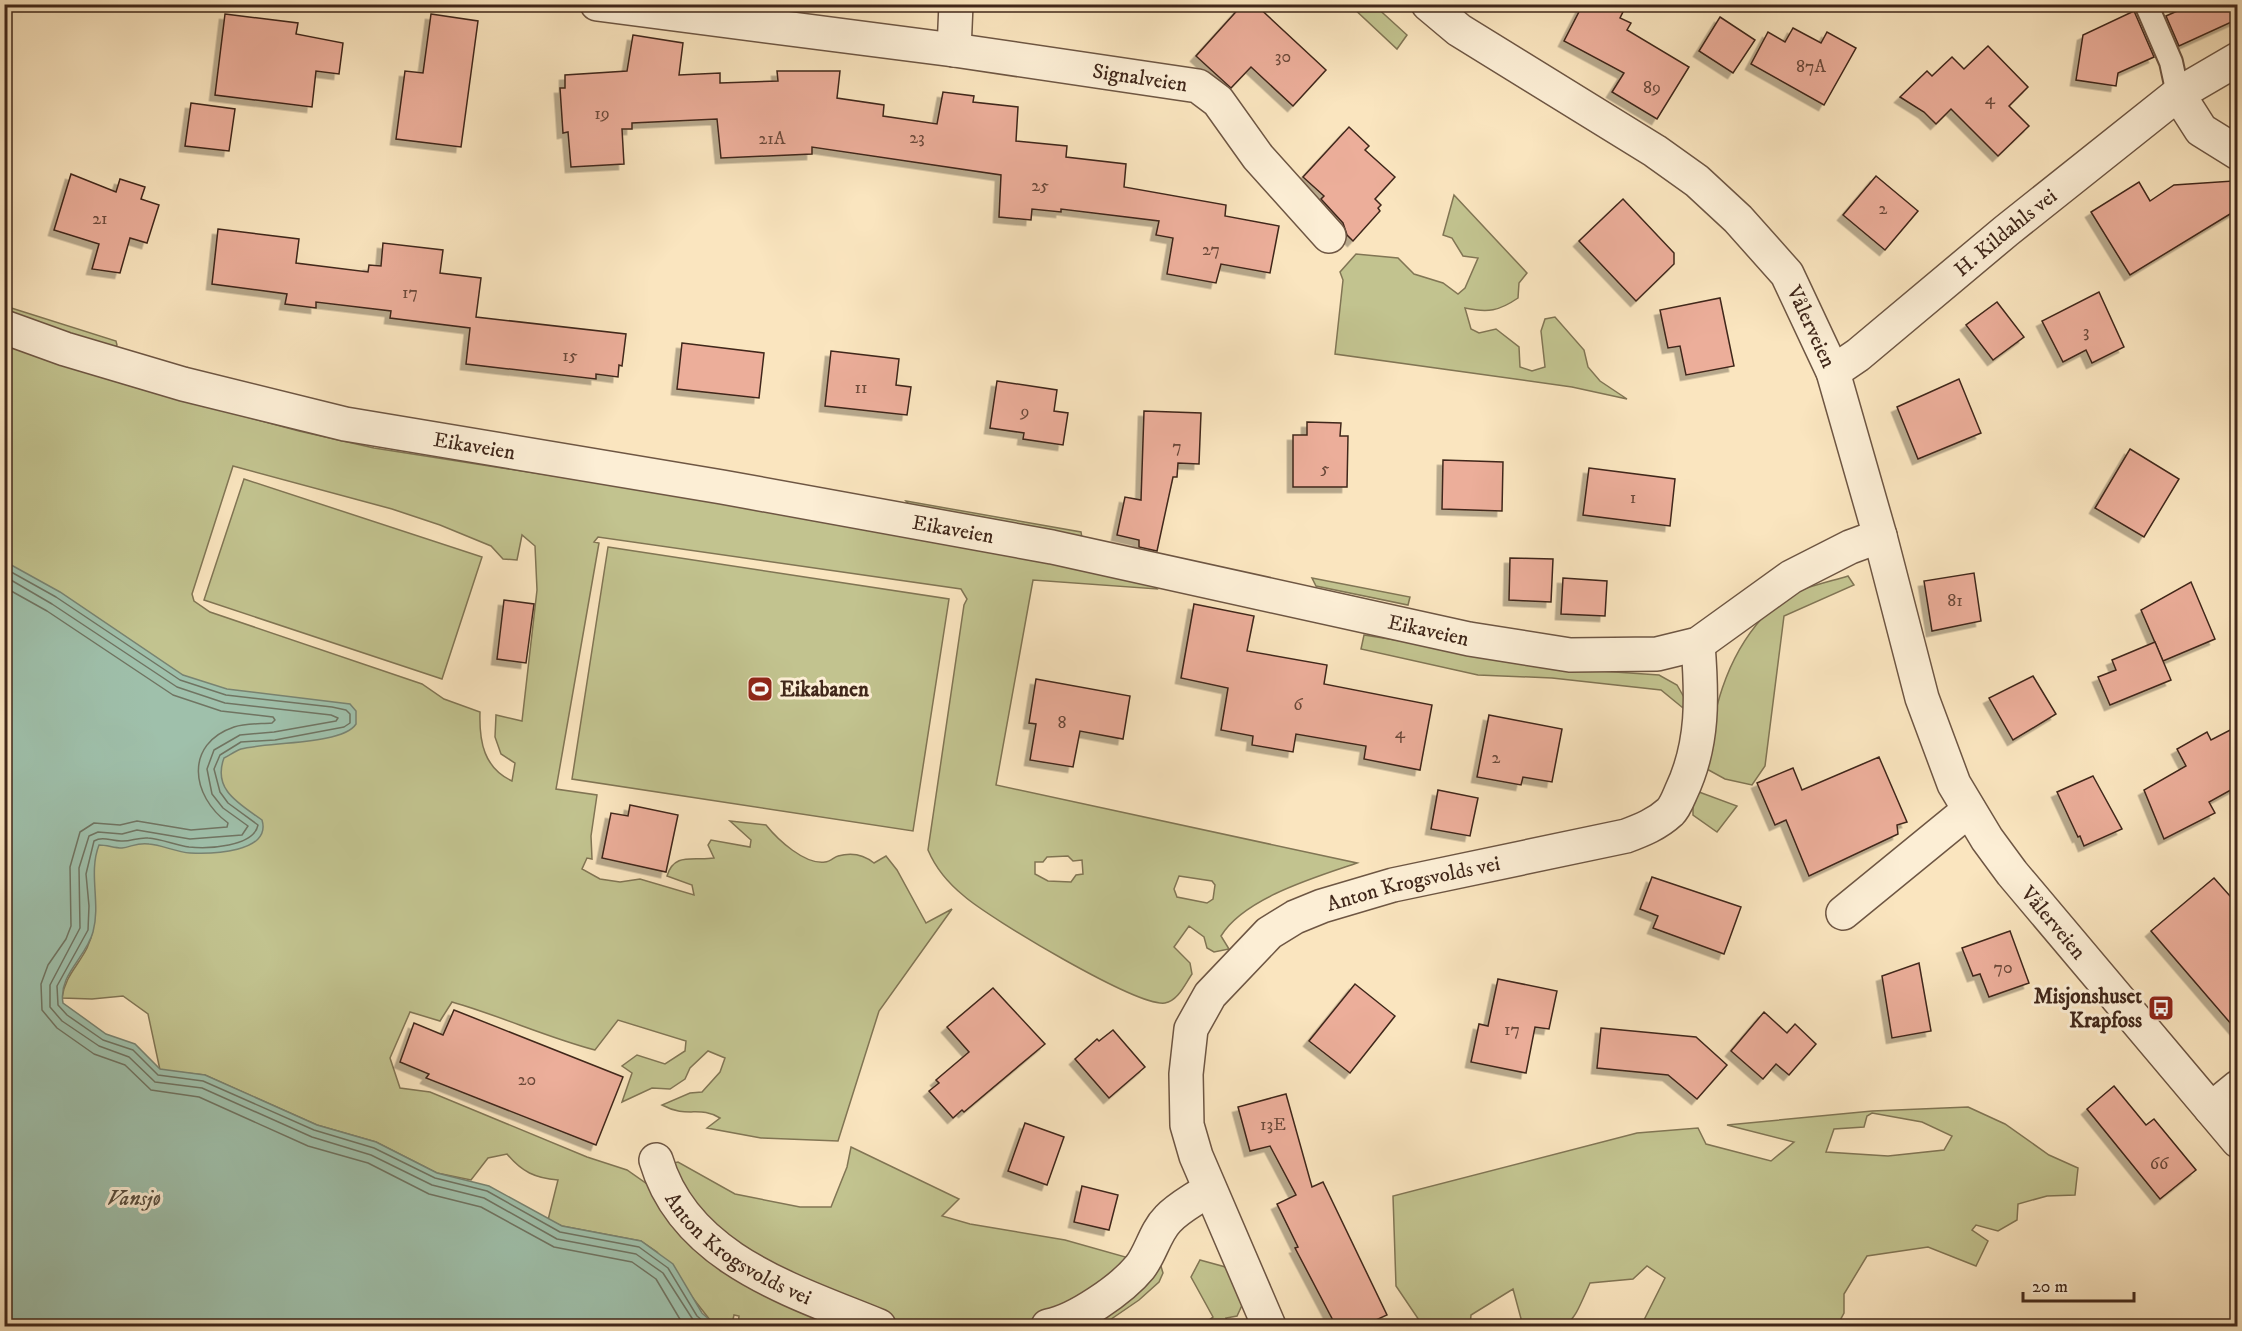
<svg xmlns="http://www.w3.org/2000/svg" width="2242" height="1331" font-family="'IM FELL DW Pica',serif">
<style>
.green{fill:#c2c38f;stroke:#817554;stroke-width:1.5;fill-rule:evenodd}
.water{fill:#9fc0ab;stroke:#798371;stroke-width:1.5}
.lines{fill:none;stroke-linecap:round;stroke-linejoin:round}
.shore{stroke:#707462;stroke-width:1.5}
.building{fill:#ecae9a;stroke:#40271a;stroke-width:1.5;filter:url(#shadow)}
.service-casing{stroke:#6e5643;stroke-width:26}
.minor-casing{stroke:#6e5643;stroke-width:36}
.tertiary-casing{stroke:#6e5643;stroke-width:36}
.service{stroke:#fceed5;stroke-width:22}
.minor{stroke:#fceed5;stroke-width:33}
.tertiary{stroke:#fceed5;stroke-width:33}
.labels{text-anchor:middle;stroke-width:6;stroke-linejoin:round;paint-order:stroke}
.number-label{font-size:18px;fill:#6b493a}
.street-label{font-size:21px;fill:#40271a;stroke:#fceed5}
.poi-label{font-size:21px;font-weight:bold;fill:#40271a;stroke:#fceed5;text-anchor:start}
.water-label{font-size:22px;font-style:italic;fill:#584d3e;stroke:#fceed5}
</style>
<defs>
<filter id="shadow"><feDropShadow dx="-5.5" dy="5.5" stdDeviation="0" flood-color="#0004"/></filter>
</defs>
<rect width="100%" height="100%" fill="#fae5bf"/>
<filter id="stains"><feTurbulence type="fractalNoise" baseFrequency=".00333" numOctaves="4"/><feColorMatrix values="0 0 0 0 .2 0 0 0 0 .09 0 0 0 0 .02 0 0 0 .5 -.17"/></filter>
<radialGradient id="worn" r=".72"><stop offset=".6" stop-color="#630" stop-opacity="0"/><stop offset="1" stop-color="#630" stop-opacity=".3"/></radialGradient>
<g class="green">
<polygon points="1350,5 1374,5 1407,35 1397,49"/>
<path d="M1454 195 1527 273 1519 283 1518 298C1499 311 1488 313 1465 308L1471 329 1479 333 1496 329 1519 347 1520 367 1532 371 1545 367 1541 331 1545 319 1555 317 1584 350 1588 367 1600 381 1627 399 1572 387 1335 354 1343 280 1340 272 1356 254 1398 258 1414 274 1443 283 1458 294 1465 288 1478 258 1463 256 1452 238 1443 235Z"/>
<polygon points="5,306 116,341 117,345 112,351 5,316"/>
<path d="M4 344 75 369 141 389 299 431 374 448 702 499 1150 580 1157 589 1033 580 996 785 1357 863C1316 877 1244 898 1221 936L1229 949 1214 952 1207 948 1204 937 1189 926 1174 947 1190 963 1192 974C1185 984 1178 1001 1165 1003 1137 1007 989 918 964 896 948 883 936 869 928 850L964 605 967 599 961 589 598 537 594 542 599 543 556 789 597 795 591 836 592 859 587 858 582 869 600 879 620 882 640 879 694 895 692 885 667 876C674 852 693 861 714 858L708 845 711 840 750 847 751 840 730 821 766 825C778 840 805 865 825 862 830 862 834 857 838 856 852 852 863 854 874 863L886 856 897 870 926 923 952 909 879 1011 838 1141 761 1138 707 1128 720 1118C699 1105 688 1119 662 1105L690 1093 702 1092 720 1072 725 1058 708 1051 690 1068 685 1079 670 1089 652 1088 622 1102 632 1073 622 1066 637 1055 665 1064 685 1051 686 1041 618 1020 595 1050C546 1037 501 1016 452 1002L440 1021 410 1012 390 1058 400 1088 430 1092 587 1157 627 1170 850 1326H747L738 1325 739 1316 734 1315 732 1324 710 1320 657 1252 641 1241 562 1226 548 1220 558 1180C535 1178 522 1172 507 1154L488 1158 471 1180 437 1173 376 1142 317 1125 205 1075 160 1070 148 1014 123 996 92 999 62 998C65 976 78 966 87 948 94 934 94 921 95 906L5 740ZM233 466 392 509 440 525 491 546 503 559 517 560 522 535 535 546 537 590 522 721 496 715 495 737 501 754 515 763 512 781C484 768 479 742 480 712L444 699 422 684 210 612 194 601 192 594ZM1068 856 1073 861 1082 860 1083 874 1076 875 1071 882 1048 881 1035 874V862H1043L1047 857ZM1179 876 1212 881 1215 885 1213 899 1207 903 1177 897 1174 889Z"/>
<polygon points="244,479 482,557 442,679 204,600"/>
<polygon points="906,501 1081,532 1082,538 912,508"/>
<polygon points="608,547 949,599 913,831 572,779"/>
<path d="M1848 576 1854 585 1784 616 1765 766 1752 785 1725 779 1705 768C1713 713 1724 660 1763 617 1768 612 1773 605 1779 601 1799 588 1825 583 1848 576Z"/>
<polygon points="1312,578 1410,597 1408,605 1316,586"/>
<polygon points="1364,635 1586,670 1659,675 1677,685 1685,699 1683,708 1661,690 1552,678 1478,675 1361,649"/>
<polygon points="1699,792 1737,806 1717,832 1693,815 1693,795"/>
<path d="M1968 1107 2005 1124 2049 1155 2078 1168 2075 1195 2047 1196 2018 1204 2017 1220 1998 1231 1976 1225 1972 1230 1988 1241 1976 1266 1928 1247 1867 1256 1844 1294V1313L1838 1324 1796 1326 1773 1321 1771 1326H1641L1665 1278 1647 1266 1633 1279 1590 1283C1569 1330 1574 1327 1523 1326L1513 1289 1471 1315 1470 1326H1423L1396 1286 1393 1196 1637 1133 1698 1128 1706 1144 1771 1161 1794 1142 1727 1125 1872 1111ZM1872 1113 1922 1122 1952 1136 1944 1150 1888 1156 1826 1152 1834 1129 1864 1127 1867 1116Z"/>
<polygon points="851,1147 959,1199 942,1216 970,1224 1065,1240 1129,1258 1090,1292 1055,1316 996,1326 909,1326 895,1321 866,1303 768,1265 692,1210 669,1164 678,1162 735,1194 800,1207 831,1207 847,1167"/>
<polygon points="1200,1260 1229,1268 1244,1301 1237,1316 1226,1318 1230,1326 1201,1326 1213,1317 1191,1277"/>
<polygon points="1160,1263 1163,1273 1159,1282 1139,1300 1101,1326 1073,1326"/>
</g>
<path class="water" d="M4 561 60 592 183 675 227 689 350 704 356 711V724C343 745 265 742 241 749 235 751 230 755 224 758 212 790 240 804 262 820 272 853 210 854 190 853 176 852 162 845 149 844 138 842 131 847 122 848 114 848 107 845 99 845 88 873 101 903 93 932 86 958 58 975 63 1003L106 1034 135 1044 160 1069 205 1075 317 1125 376 1142 437 1173 489 1186 562 1226 641 1241 673 1264 702 1313 710 1320 747 1326H5Z"/>
<g class="lines">
<g class="shore">
<path d="M4 568 56 597 180 680 226 695 332 707 346 710 350 714V723L344 727 275 740 241 742 220 755 214 769 220 792 228 803 258 825C254 847 207 849 189 847 175 845 162 839 148 838 138 837 130 842 121 841 111 841 103 836 94 841L86 874 89 906 88 930 57 986 58 1005 67 1015 103 1040 133 1050 158 1075 203 1081 314 1130 374 1148 435 1178 487 1191 560 1232 639 1247 668 1268 697 1316 709 1326"/>
<polyline points="4,576 52,604 177,687 225,703 331,715 338,718 336,721 274,732 240,735 214,750 207,769 212,794 223,808 248,826 242,835 190,839 137,830 122,834 98,832 89,836 79,868 80,928 50,985 50,1007 62,1021 99,1046 129,1057 155,1082 202,1088 312,1137 371,1155 432,1185 484,1198 557,1239 636,1254 663,1273 697,1326"/>
<path d="M4 587 47 611 173 695 221 711 273 717 275 720 272 723C260 724 246 723 234 727 184 744 191 796 228 823L227 827 191 830 137 821 120 825 94 823 80 832 70 867 71 926 66 939 48 965 41 984 42 1010 57 1028 94 1054 125 1065 151 1090 199 1097 308 1146 368 1163 429 1194 481 1207 554 1247 632 1262 656 1279 684 1326"/>
</g>
</g>
<g class="building">
<polygon points="1243,4 1255,4 1326,70 1293,106 1251,67 1231,88 1196,56"/>
<polygon points="1583,4 1627,4 1620,18 1631,23 1627,30 1689,67 1657,119 1612,92 1624,73 1564,41"/>
<polygon points="2193,4 2238,4 2238,19 2179,46 2166,16"/>
<polygon points="2134,11 2154,57 2118,73 2116,86 2076,80 2083,35"/>
<polygon points="225,14 298,23 296,34 343,43 339,74 316,71 312,107 215,95"/>
<polygon points="431,14 478,21 461,147 396,139 405,71 423,73"/>
<polygon points="1720,17 1755,40 1733,73 1699,51"/>
<polygon points="1793,28 1821,43 1827,32 1856,48 1824,105 1751,64 1768,32 1785,42"/>
<polygon points="633,35 683,43 679,75 720,73 720,83 778,81 777,71 840,71 837,98 884,105 883,116 937,124 943,92 974,96 973,102 1018,107 1016,141 1067,146 1066,157 1126,164 1124,187 1226,205 1225,216 1279,226 1270,273 1221,264 1216,283 1167,274 1173,238 1156,235 1159,221 1061,209 1061,212 1032,209 1031,220 999,217 1001,175 812,147 812,154 721,158 717,119 632,123 632,129 622,129 624,164 571,167 568,132 563,133 560,88 565,88 565,75 627,71"/>
<polygon points="1988,46 2028,87 2009,106 2029,126 1998,156 1951,109 1936,124 1924,112 1900,97 1927,71 1932,76 1952,57 1964,69"/>
<polygon points="191,103 235,109 229,151 185,146"/>
<polygon points="1349,127 1369,146 1365,150 1395,177 1375,199 1381,205 1378,208 1380,211 1353,241 1347,235 1343,223 1321,199 1324,196 1303,177"/>
<polygon points="71,174 116,192 120,179 145,187 141,199 159,205 147,243 130,238 120,273 92,269 99,244 54,230"/>
<polygon points="1876,176 1918,211 1885,250 1843,215"/>
<polygon points="2233,181 2235,211 2130,275 2091,212 2139,182 2150,201 2174,185"/>
<polygon points="1623,199 1674,253 1674,264 1636,301 1579,241"/>
<polygon points="218,229 299,239 296,263 368,272 369,265 381,266 383,243 443,250 440,273 481,278 476,317 626,334 622,366 619,365 618,377 596,374 596,379 466,364 470,328 390,318 391,311 316,302 316,308 285,304 287,294 212,284"/>
<polygon points="2099,292 2124,347 2092,363 2086,350 2063,362 2042,321"/>
<polygon points="1720,298 1734,366 1686,375 1680,346 1668,348 1660,310"/>
<polygon points="1997,302 2024,337 1993,360 1966,325"/>
<polygon points="682,343 764,353 759,398 677,389"/>
<polygon points="831,351 899,359 896,385 911,387 907,415 825,406"/>
<polygon points="1959,379 1981,433 1918,459 1897,407"/>
<polygon points="997,381 1057,390 1054,411 1068,413 1063,445 1023,439 1024,433 990,428"/>
<polygon points="1144,411 1201,413 1199,464 1178,463 1177,477 1173,477 1157,551 1139,547 1139,540 1117,535 1125,497 1141,500"/>
<polygon points="1307,422 1341,423 1340,436 1348,436 1347,487 1293,487 1293,435 1307,435"/>
<polygon points="2130,449 2179,479 2144,537 2095,508"/>
<polygon points="1443,460 1503,462 1502,511 1442,509"/>
<polygon points="1589,468 1675,479 1670,526 1583,515"/>
<polygon points="1510,558 1553,559 1551,602 1509,600"/>
<polygon points="1974,573 1981,621 1932,631 1924,581"/>
<polygon points="1563,578 1607,581 1605,616 1561,614"/>
<polygon points="2191,582 2215,639 2163,661 2141,610"/>
<polygon points="504,600 534,604 526,663 497,659"/>
<polygon points="1194,604 1254,616 1247,651 1327,665 1324,684 1432,705 1420,770 1364,759 1366,746 1296,734 1293,752 1252,745 1253,736 1221,730 1228,688 1181,678"/>
<polygon points="2155,642 2171,680 2110,705 2098,677 2116,670 2112,660"/>
<polygon points="2033,676 2056,714 2013,740 1989,698"/>
<polygon points="1036,679 1130,696 1123,739 1080,731 1073,767 1030,760 1036,724 1029,723"/>
<polygon points="1489,715 1562,729 1552,782 1523,777 1521,785 1477,777"/>
<polygon points="2238,726 2238,786 2209,802 2215,813 2164,839 2144,790 2186,766 2177,749 2207,732 2211,740"/>
<polygon points="1879,757 1907,822 1897,825 1898,834 1809,876 1786,820 1775,825 1757,783 1793,768 1802,790"/>
<polygon points="2093,776 2122,829 2084,846 2080,836 2078,837 2057,792"/>
<polygon points="1438,790 1478,798 1470,836 1431,829"/>
<polygon points="630,805 678,815 666,872 602,858 611,813 628,816"/>
<polygon points="1652,877 1741,907 1724,954 1653,928 1658,916 1640,909"/>
<polygon points="2214,878 2238,905 2238,1032 2151,931"/>
<polygon points="2010,931 2029,983 1989,997 1980,974 1973,976 1962,948"/>
<polygon points="1919,963 1931,1031 1892,1038 1882,976"/>
<polygon points="1498,979 1557,991 1549,1029 1535,1027 1526,1073 1471,1062 1479,1024 1488,1026"/>
<polygon points="1355,984 1395,1016 1350,1073 1309,1041"/>
<polygon points="993,988 1045,1044 964,1112 962,1110 953,1118 929,1091 939,1083 936,1080 969,1052 947,1027"/>
<polygon points="454,1010 623,1077 596,1145 426,1078 429,1074 400,1062 414,1023 443,1035"/>
<polygon points="1764,1012 1787,1033 1795,1024 1816,1044 1789,1075 1776,1064 1763,1079 1731,1051"/>
<polygon points="1601,1028 1696,1037 1727,1065 1697,1099 1668,1075 1597,1068"/>
<polygon points="1113,1030 1145,1067 1109,1098 1075,1059 1097,1039 1099,1041"/>
<polygon points="2114,1086 2146,1125 2154,1119 2196,1170 2160,1199 2087,1109"/>
<polygon points="1286,1094 1312,1187 1323,1182 1387,1315 1363,1326 1336,1326 1295,1248 1298,1247 1277,1204 1296,1195 1270,1146 1250,1151 1238,1107"/>
<polygon points="1025,1123 1064,1137 1047,1185 1008,1171"/>
<polygon points="1082,1186 1118,1195 1109,1230 1074,1222"/>
</g>
<g class="lines">
<g class="service-casing">
<polyline id="service" points="2146,4 2171,62 2178,94"/>
</g>
<g class="minor-casing">
<g id="minor">
<path id="s1" d="M597 4 954 50 1198 86 1218 101 1258 157 1329 236"/>
<polyline points="954,50 956,4"/>
<polyline points="2178,94 2201,130 2238,153"/>
<path id="s2" d="M4 327 65 349 183 384 345 424 722 487 1052 547 1469 639 1570 655 1657 654 1698 644 1791 577 1850 547 1880 536"/>
<path id="s3" d="M1833 372 1858 355 2006 231 2178 94 2238 59"/>
<polyline points="1843,913 1969,810"/>
<polyline points="2211,1109 2238,1087"/>
<path id="s4" d="M656 1160C685 1259 794 1291 879 1326"/>
<path d="M1048 1326C1076 1321 1122 1289 1140 1267 1151 1253 1155 1232 1168 1219 1179 1207 1196 1199 1209 1189"/>
<path id="s5" d="M1269 1326 1196 1156 1187 1125 1186 1074 1191 1029 1210 995 1269 933 1295 917 1322 906 1393 885 1626 836C1642 830 1657 824 1670 812 1675 807 1678 799 1681 792 1704 744 1702 696 1698 644"/>
</g>
</g>
<g class="tertiary-casing">
<g id="tertiary">
<path id="s6" d="M1428 4 1459 30 1655 151 1697 181 1738 219 1787 274 1833 372 1880 536 1922 698 1954 784 1987 839 2012 873 2238 1141"/>
</g>
</g>
<use href="#service" class="service"/>
<use href="#minor" class="minor"/>
<use href="#tertiary" class="tertiary"/>
</g>
<defs>
<g id="stadium-square" transform="scale(1.35)"><rect x="-9" y="-9" width="18" height="18" rx="4" fill="#8f2418" stroke="#fceed5"/><path d="M0-5a6.5 5 0 1 0 0 10a6.5 5 0 1 0 0-10ZM-3.5-1.8h7v3.6h-7Z" fill="#fff"/></g>
<g id="bus-square" transform="scale(1.35)"><rect x="-9" y="-9" width="18" height="18" rx="4" fill="#8f2418" stroke="#fceed5"/><path d="M-5-6H5V4H4V6H2V4H-2V6H-4V4H-5ZM-3.5-4V0h7V-4ZM-3.5 1.2v1.5H-2V1.2ZM2 1.2v1.5H3.5V1.2Z" fill="#fff"/></g>
</defs>
<g fill-rule="evenodd">
<use href="#stadium-square" x="760" y="689"/>
<use href="#bus-square" x="2161" y="1008"/>
</g>
<g class="labels">
<g class="number-label">
<text x="1283" y="62">30</text>
<text x="1811" y="72">87A</text>
<text x="1652" y="93">89</text>
<text x="1990" y="104">4</text>
<text x="602" y="119">19</text>
<text x="917" y="143">23</text>
<text x="772" y="144">21A</text>
<text x="1040" y="191">25</text>
<text x="1883" y="214">2</text>
<text x="100" y="224">21</text>
<text x="1211" y="255">27</text>
<text x="410" y="298">17</text>
<text x="2086" y="337">3</text>
<text x="570" y="361">15</text>
<text x="861" y="393">11</text>
<text x="1025" y="417">9</text>
<text x="1177" y="452">7</text>
<text x="1325" y="474">5</text>
<text x="1633" y="503">1</text>
<text x="1955" y="606">81</text>
<text x="1298" y="710">6</text>
<text x="1062" y="728">8</text>
<text x="1400" y="738">4</text>
<text x="1496" y="763">2</text>
<text x="2003" y="973">70</text>
<text x="1512" y="1035">17</text>
<text x="527" y="1085">20</text>
<text x="1273" y="1130">13E</text>
<text x="2159" y="1169">66</text>
</g>
<g class="street-label">
<text dy="7" stroke="none"><textPath href="#s1" startOffset="548">Signalveien</textPath></text>
<text dy="7" stroke="none"><textPath href="#s3" startOffset="222">H. Kildahls vei</textPath></text>
<text dy="7" stroke="none"><textPath href="#s6" startOffset="510">Vålerveien</textPath></text>
<text dy="7" stroke="none"><textPath href="#s2" startOffset="486">Eikaveien</textPath></text>
<text dy="7" stroke="none"><textPath href="#s2" startOffset="972">Eikaveien</textPath></text>
<text dy="7" stroke="none"><textPath href="#s2" startOffset="1458">Eikaveien</textPath></text>
<text dy="7" stroke="none"><textPath href="#s5" startOffset="592">Anton Krogsvolds vei</textPath></text>
<text dy="7" stroke="none"><textPath href="#s6" startOffset="1161">Vålerveien</textPath></text>
<text dy="7" stroke="none"><textPath href="#s4" startOffset="126">Anton Krogsvolds vei</textPath></text>
</g>
<g class="poi-label">
<text x="780" y="696">Eikabanen</text>
<text x="2142" y="1003" text-anchor="end">Misjonshuset<tspan x="2142" dy="24">Krapfoss</tspan></text>
</g>
<g class="water-label">
<text x="134" y="1205">Vansjø</text>
</g>
</g>
<rect width="2242" height="1331" fill="none" stroke="#fae5bf" stroke-width="24"/>
<rect x="6" y="6" width="2230" height="1319" fill="none" stroke="#40271a" stroke-width="3"/>
<rect x="12" y="12" width="2218" height="1307" fill="none" stroke="#40271a" stroke-width="1.5"/>
<path d="M2023 1292v9h111v-9" fill="none" stroke="#40271a" stroke-width="3"/>
<text x="2032" y="1292" font-size="18" fill="#40271a" stroke="#fceed5" stroke-width="4.5" paint-order="stroke">20 m</text>
<rect width="100%" height="100%" filter="url(#stains)"/>
<rect width="100%" height="100%" fill="url(#worn)"/>
</svg>
